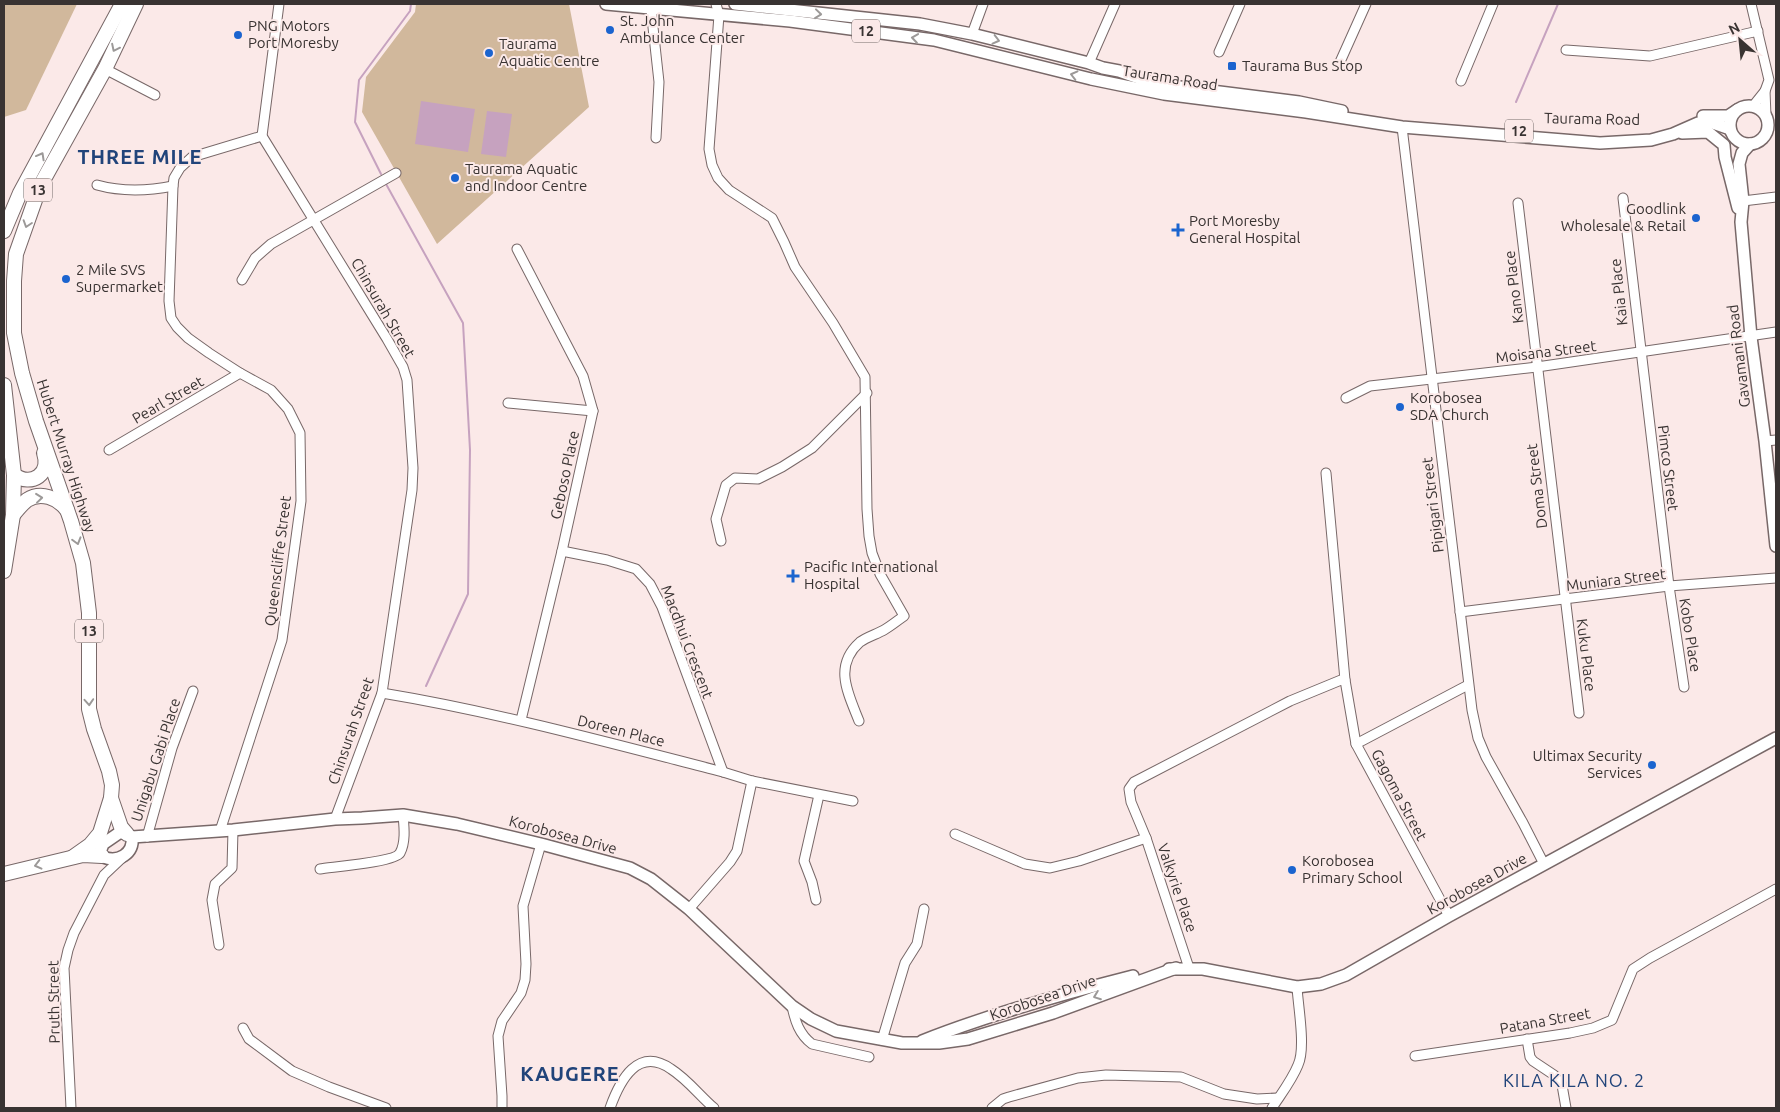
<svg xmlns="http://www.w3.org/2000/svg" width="1780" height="1112" font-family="Ubuntu,sans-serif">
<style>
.green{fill:#d1b89c}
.water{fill:#c6a2bf}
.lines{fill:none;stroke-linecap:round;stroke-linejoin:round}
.stream{stroke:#c6a2bf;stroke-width:2}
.minor-casing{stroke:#786868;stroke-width:11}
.major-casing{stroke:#786868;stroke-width:14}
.highway-casing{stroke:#786868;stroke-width:16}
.minor{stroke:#fff;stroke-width:9}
.major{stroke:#fff;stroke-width:11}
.highway{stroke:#fff;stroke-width:14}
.oneway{stroke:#9c9998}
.poi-dot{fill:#1b64cf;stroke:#fbe9e8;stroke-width:2}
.labels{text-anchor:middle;stroke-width:4;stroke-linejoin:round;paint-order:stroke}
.shield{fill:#fbe9e8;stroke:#736a69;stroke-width:1}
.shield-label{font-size:14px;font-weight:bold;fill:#393332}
.poi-label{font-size:15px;fill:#393332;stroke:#fbe9e8;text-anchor:start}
.street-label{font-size:15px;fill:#393332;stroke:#fbe9e8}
.quarter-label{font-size:18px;letter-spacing:1px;fill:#21447a;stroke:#fbe9e8}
.district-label{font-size:20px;font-weight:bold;letter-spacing:1px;fill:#21447a;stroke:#fbe9e8}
</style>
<rect width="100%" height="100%" fill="#fbe9e8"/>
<g class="green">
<polygon points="4,4 77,4 26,110 4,117"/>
<polygon points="416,4 569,4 589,107 437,244 362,112 366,77 415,12"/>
</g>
<g class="water">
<polygon points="421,101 475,109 468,152 415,144"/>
<polygon points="487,111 512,114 506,157 481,154"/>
</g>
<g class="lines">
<g class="stream">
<polyline points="1516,102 1558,4"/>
<polyline points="381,174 355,122 359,80 410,11 411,4"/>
<polyline points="386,184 463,323 470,450 468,594 426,686"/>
</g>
<g class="minor-casing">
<g id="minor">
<polyline points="279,4 262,136 387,339 403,367 407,380 413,468 412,490 382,693 335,819"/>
<path d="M716 4 719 15 709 149 712 165 718 178 729 190 772 218 784 242 795 267 833 323 865 377 867 509 869 536 872 553 880 574 904 616C897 621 891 626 884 630 877 634 867 637 860 642 833 666 848 693 859 721"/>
<polyline points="1751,4 1769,80 1765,91 1753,106"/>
<polyline points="651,9 659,82 656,138"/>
<polyline points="972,34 983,4"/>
<polyline points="1566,50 1650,56 1758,31"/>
<polyline points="1219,52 1240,4"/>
<polyline points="1340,62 1366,4"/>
<polyline points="1089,63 1115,4"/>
<polyline points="105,69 155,95"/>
<polyline points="1461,81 1493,4"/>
<polyline points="1765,91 1766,116"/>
<polyline points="1402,127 1472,710 1478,738 1486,757 1523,823 1544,864"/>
<path d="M97 185C122 192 148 191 173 186"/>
<polyline points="1623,198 1669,586 1684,687"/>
<polyline points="1743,201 1776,197"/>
<polyline points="1518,203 1579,713"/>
<polyline points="517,249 583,376 593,411 562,551 521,720"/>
<polyline points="242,280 255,258 271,244 396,173"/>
<polyline points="1346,398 1370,386 1537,367 1776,332"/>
<polyline points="508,403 593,411"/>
<polyline points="1765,441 1776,440"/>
<polyline points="109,450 240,373"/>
<polyline points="1326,473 1345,680"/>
<polyline points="721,541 716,519 726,485 735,478 758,479 782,467 812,448 867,393"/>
<polyline points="562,551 607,560 636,569 650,584 662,607 723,772"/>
<polyline points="1460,612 1669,586 1776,578"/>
<path d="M382 693C497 712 610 743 723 772L752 781 853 801"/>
<polyline points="220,831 282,640 301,501 300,433 288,409 271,390 240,373 209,353 188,338 177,327 171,318 169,301 173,186 174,178 180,168 192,157 262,136"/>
<polyline points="955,834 1025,864 1050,868 1079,861 1146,838 1189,968"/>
<polyline points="147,837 172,748 193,691"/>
<polyline points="1146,838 1131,802 1129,789 1134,782 1290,701 1341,680 1345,680 1356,744"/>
<path d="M320 869C332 867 395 862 400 853 406 842 404 826 403 815"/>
<polyline points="816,900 812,882 804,861 819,795"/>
<polyline points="689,909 730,862 737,851 752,781"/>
<polyline points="1449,916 1356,744 1468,685"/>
<polyline points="219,945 212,900 215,884 232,868 233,830"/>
<path d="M792 1006C795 1021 799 1034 812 1044L869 1057"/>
<polyline points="243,1028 249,1039 292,1071 329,1087 386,1108"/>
<polyline points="1527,1039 1530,1057 1533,1061 1554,1075 1562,1085 1566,1108"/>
<polyline points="882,1040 905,963 917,944 924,909"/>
<polyline points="1415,1056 1570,1033 1593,1028 1612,1020 1633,969 1650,958 1776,889"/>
<polyline points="71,1108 64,968 68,950 74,933 104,875 122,858"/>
<polyline points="502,1108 502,1096 498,1036 502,1021 521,993 525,980 526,964 523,906 541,844"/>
<path d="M610 1108C620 1080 638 1046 671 1069 687 1079 700 1096 714 1108"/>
<polyline points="992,1108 1003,1099 1009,1097 1078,1078 1106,1075 1181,1077 1224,1094 1257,1099 1278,1098"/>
<path d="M1272 1108C1281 1094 1292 1080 1298 1065 1306 1048 1298 1006 1297 987"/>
</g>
</g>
<g class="major-casing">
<g id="major">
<polyline points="606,4 790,21 934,40 1091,79 1164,94 1306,112 1402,127 1600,143 1651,140 1673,134 1698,123 1710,122 1730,129"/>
<polyline points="735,4 920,24 972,34 1089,63 1103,68 1119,71 1156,84 1299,102 1342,111"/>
<circle cx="1749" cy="125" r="19"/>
<polyline points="1703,116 1728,116 1737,110"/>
<polyline points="1682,133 1708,132 1724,145 1725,157 1738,208"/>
<polyline points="1750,144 1742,153 1739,164 1743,201 1741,222 1751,337 1765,441 1776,546"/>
<path d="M119 833H125L132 837C134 854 118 863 103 857L100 852 103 844Z"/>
<polyline points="132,837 233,830 335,819 362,818 403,815 457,824 541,844 630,868 651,879 689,909 792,1006 811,1019 836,1031 902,1043 939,1043 968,1039 1053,1013 1176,968"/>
<polyline points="1169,969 1203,969 1297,987 1321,984 1346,975 1449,916 1776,738"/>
<path d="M922 1041C990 1014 1062 994 1133 976"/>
</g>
</g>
<g class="highway-casing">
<g id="highway">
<polyline points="4,231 20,193 122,4"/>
<polyline points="4,385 14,475 13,515 4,571"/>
<path d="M14 475C32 487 51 474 44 453"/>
<path d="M13 515C17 510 22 504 27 500 41 491 58 498 67 510"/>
<polyline points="111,798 121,827 127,834"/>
<polyline points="73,857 90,845 100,833 111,798 112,785 109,771 94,729 89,709 89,613 83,563 71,521 36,421 22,373 14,333 14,281 16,254 40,186 105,69 136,4"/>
<polyline points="4,874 83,855 102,856"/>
</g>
</g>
<use href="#minor" class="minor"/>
<use href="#major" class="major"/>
<use href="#highway" class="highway"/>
</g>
<defs><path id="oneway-chevron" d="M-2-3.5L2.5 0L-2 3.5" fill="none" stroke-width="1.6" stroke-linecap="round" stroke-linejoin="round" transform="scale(1.25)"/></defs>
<g class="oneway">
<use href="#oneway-chevron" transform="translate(818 14) rotate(6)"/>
<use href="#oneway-chevron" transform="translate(915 38) rotate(-172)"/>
<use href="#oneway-chevron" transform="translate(996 40) rotate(14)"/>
<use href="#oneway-chevron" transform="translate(115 48) rotate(116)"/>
<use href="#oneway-chevron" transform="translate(1074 75) rotate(-166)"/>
<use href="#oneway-chevron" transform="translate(41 156) rotate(-61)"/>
<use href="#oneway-chevron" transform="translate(27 224) rotate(108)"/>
<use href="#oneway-chevron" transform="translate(39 498) rotate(-6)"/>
<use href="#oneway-chevron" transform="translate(77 541) rotate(74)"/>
<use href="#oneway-chevron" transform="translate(89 702) rotate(86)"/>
<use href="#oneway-chevron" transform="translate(38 865) rotate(166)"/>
<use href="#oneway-chevron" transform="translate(1097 996) rotate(159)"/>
</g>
<g class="poi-dot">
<circle cx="610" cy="30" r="5"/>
<circle cx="238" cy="35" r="5"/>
<circle cx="489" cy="53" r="5"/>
<rect x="1227" y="61" width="10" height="10" rx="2.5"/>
<circle cx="455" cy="178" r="5"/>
<circle cx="1696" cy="218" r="5"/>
<path d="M1175.5 222.5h5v5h5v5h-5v5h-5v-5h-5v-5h5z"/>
<circle cx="66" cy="279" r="5"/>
<circle cx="1400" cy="407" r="5"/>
<path d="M790.5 568.5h5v5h5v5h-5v5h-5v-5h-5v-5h5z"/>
<circle cx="1652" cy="765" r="5"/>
<circle cx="1292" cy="870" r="5"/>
</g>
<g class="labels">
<g class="shield">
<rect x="852" y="19.5" width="28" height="23" rx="4"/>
<rect x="1505" y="119.5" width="28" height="23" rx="4"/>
<rect x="24" y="178.5" width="28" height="23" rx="4"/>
<rect x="75" y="619.5" width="28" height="23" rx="4"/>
</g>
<g class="shield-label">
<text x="866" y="36">12</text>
<text x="1519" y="136">12</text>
<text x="38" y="195">13</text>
<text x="89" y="636">13</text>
</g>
<g class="poi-label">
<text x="620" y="26">St. John<tspan x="620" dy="17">Ambulance Center</tspan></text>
<text x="248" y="31">PNG Motors<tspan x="248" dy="17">Port Moresby</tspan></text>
<text x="499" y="49">Taurama<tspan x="499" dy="17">Aquatic Centre</tspan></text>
<text x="1242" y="71">Taurama Bus Stop</text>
<text x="465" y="174">Taurama Aquatic<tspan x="465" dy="17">and Indoor Centre</tspan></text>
<text x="1686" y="214" text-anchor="end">Goodlink<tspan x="1686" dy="17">Wholesale &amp; Retail</tspan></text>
<text x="1189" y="226">Port Moresby<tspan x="1189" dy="17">General Hospital</tspan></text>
<text x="76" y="275">2 Mile SVS<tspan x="76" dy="17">Supermarket</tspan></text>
<text x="1410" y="403">Korobosea<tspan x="1410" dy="17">SDA Church</tspan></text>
<text x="804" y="572">Pacific International<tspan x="804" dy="17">Hospital</tspan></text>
<text x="1642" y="761" text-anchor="end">Ultimax Security<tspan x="1642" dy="17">Services</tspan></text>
<text x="1302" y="866">Korobosea<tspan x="1302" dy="17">Primary School</tspan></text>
</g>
<g class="street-label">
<text transform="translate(1170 78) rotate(9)" y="5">Taurama Road</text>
<text transform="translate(1592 119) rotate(1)" y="5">Taurama Road</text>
<text transform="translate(1514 287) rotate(-97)" y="5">Kano Place</text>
<text transform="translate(1619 292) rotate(-96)" y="5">Kaia Place</text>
<text transform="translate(383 308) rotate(60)" y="5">Chinsurah Street</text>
<text transform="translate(1546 352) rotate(-7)" y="5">Moisana Street</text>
<text transform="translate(1739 356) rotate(-97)" y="5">Gavamani Road</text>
<text transform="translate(168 400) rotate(-30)" y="5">Pearl Street</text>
<text transform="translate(66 456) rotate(72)" y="5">Hubert Murray Highway</text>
<text transform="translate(1668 468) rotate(83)" y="5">Pimco Street</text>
<text transform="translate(565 475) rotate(-78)" y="5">Geboso Place</text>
<text transform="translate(1537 486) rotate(-97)" y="5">Doma Street</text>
<text transform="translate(1433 505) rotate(-97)" y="5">Pipigari Street</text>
<text transform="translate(278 561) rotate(-83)" y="5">Queenscliffe Street</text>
<text transform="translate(1616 580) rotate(-7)" y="5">Muniara Street</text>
<text transform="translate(1690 635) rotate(81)" y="5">Kobo Place</text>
<text transform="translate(687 642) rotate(69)" y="5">Macdhui Crescent</text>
<text transform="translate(1586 655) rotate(83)" y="5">Kuku Place</text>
<text transform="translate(351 731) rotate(-71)" y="5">Chinsurah Street</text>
<text transform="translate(621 731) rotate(14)" y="5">Doreen Place</text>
<text transform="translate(156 760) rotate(-72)" y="5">Unigabu Gabi Place</text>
<text transform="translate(1399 795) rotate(62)" y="5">Gagoma Street</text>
<text transform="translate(563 835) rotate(15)" y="5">Korobosea Drive</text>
<text transform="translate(1477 884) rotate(-29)" y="5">Korobosea Drive</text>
<text transform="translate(1177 888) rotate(71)" y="5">Valkyrie Place</text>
<text transform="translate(1043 998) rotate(-19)" y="5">Korobosea Drive</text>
<text transform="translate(54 1002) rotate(-91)" y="5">Pruth Street</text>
<text transform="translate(1545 1021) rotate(-10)" y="5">Patana Street</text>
</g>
<g class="quarter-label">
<text x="1574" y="1087">KILA KILA NO. 2</text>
</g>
<g class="district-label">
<text x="140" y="164">THREE MILE</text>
<text x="570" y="1081">KAUGERE</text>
</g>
</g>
<rect width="1780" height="1112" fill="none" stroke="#393332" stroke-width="10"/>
<g transform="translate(1740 40) rotate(333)" stroke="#fbe9e8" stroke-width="4" paint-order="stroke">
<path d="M0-4L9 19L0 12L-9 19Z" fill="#393332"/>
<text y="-8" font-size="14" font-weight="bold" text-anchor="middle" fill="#393332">N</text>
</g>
</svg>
